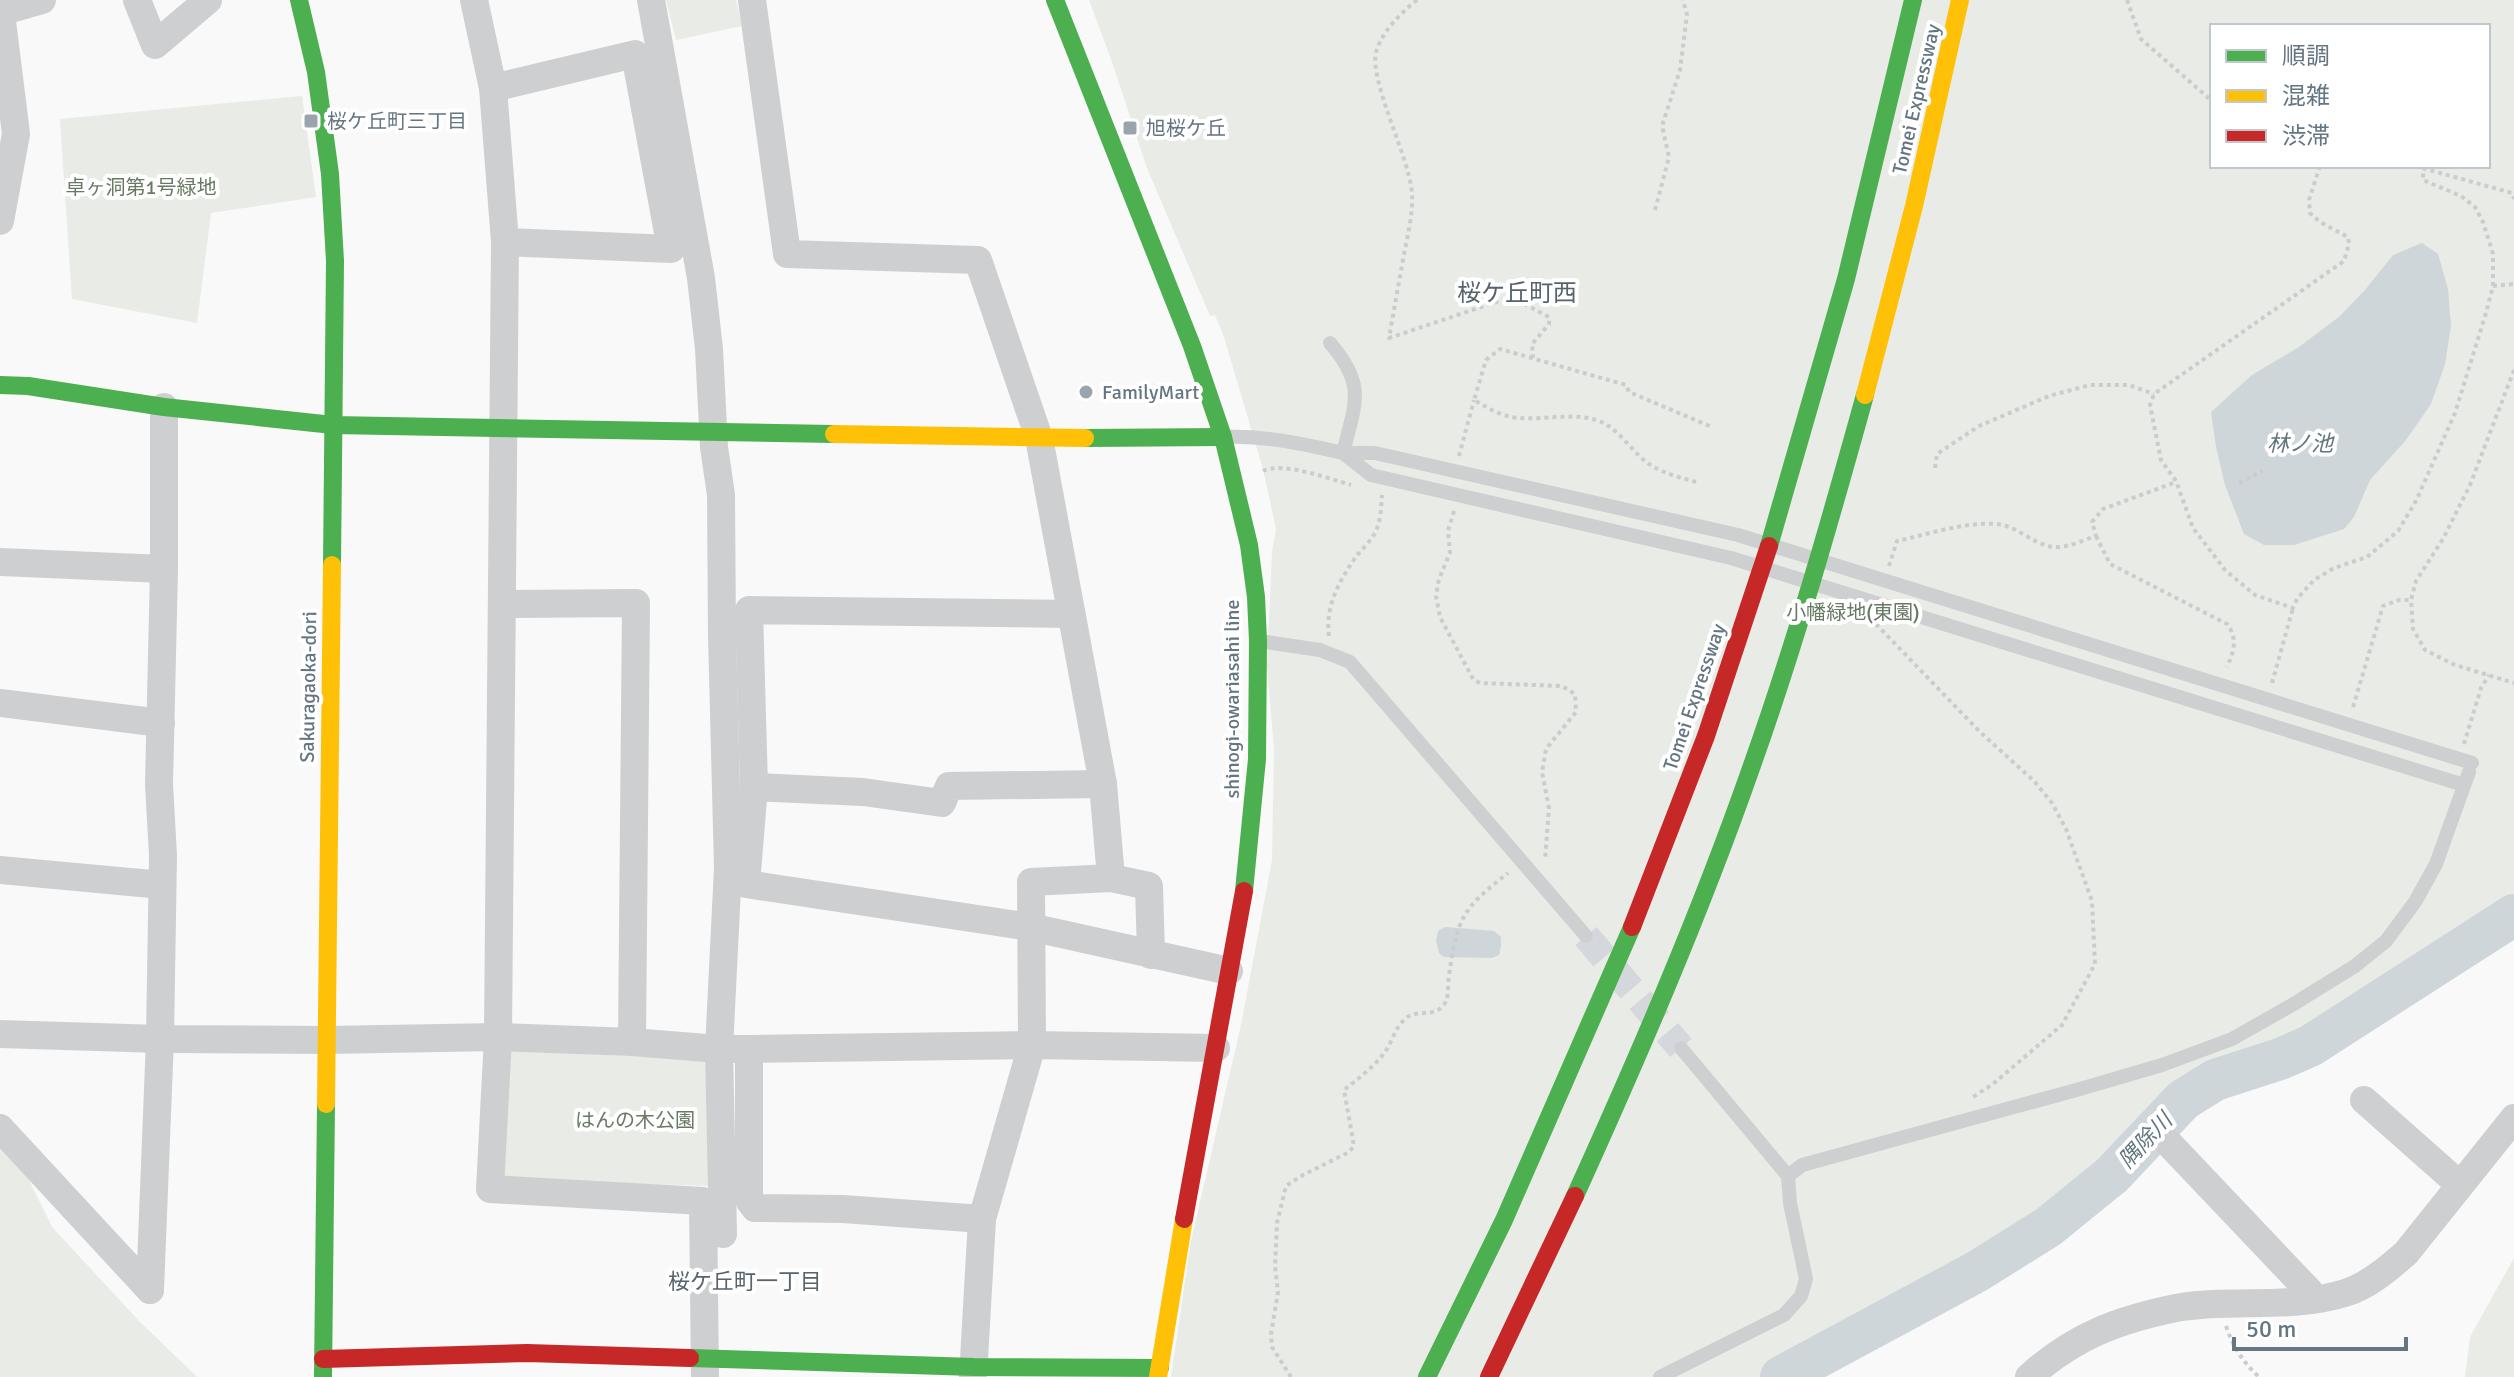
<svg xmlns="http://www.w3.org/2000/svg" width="2514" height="1377" font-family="Signika,'Noto Sans JP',sans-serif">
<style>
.green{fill:#e8ebe6;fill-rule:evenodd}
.water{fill:#ced6d9}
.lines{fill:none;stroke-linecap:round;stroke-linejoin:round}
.river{stroke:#ced6d9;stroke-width:42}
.street-tunnel{stroke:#d4d8dc;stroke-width:28;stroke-dasharray:28 14;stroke-linecap:butt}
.path{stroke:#cbcccd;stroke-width:4;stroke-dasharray:4 4;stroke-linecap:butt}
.lane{stroke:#cecfd0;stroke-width:14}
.street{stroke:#cecfd0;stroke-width:28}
.fast{stroke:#4caf50;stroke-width:18}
.slow{stroke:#ffc107;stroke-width:18}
.jam{stroke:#c62828;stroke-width:18}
.poi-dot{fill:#99a4ac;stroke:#fff;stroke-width:3}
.labels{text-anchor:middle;stroke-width:8;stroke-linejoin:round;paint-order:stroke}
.street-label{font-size:20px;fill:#657683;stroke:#fff}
.poi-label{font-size:20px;fill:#657683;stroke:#fff;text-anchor:start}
.park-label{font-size:20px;fill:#687a64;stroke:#fff}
.water-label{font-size:22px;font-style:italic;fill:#60757c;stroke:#fff}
.neighbourhood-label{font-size:22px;fill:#57646e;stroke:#fff}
.quarter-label{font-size:24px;fill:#57646e;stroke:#fff}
</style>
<rect width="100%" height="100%" fill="#f9f9f9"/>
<g class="green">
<polygon points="666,0 736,0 742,26 676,40"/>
<path d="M1089 0H2514V915L2296 1046 2161 1094 2152 1135 2129 1175 2055 1232 1947 1297 1793 1377H1171L1191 1241 1241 1025 1272 860 1274 749 1267 666 1272 552 1276 529 1263 469 1224 337 1215 315 1210 316 1147 168 1111 59ZM2212 26H2488V166H2212Z"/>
<polygon points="302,96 316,197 211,213 197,323 72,299 60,119"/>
<polygon points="502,1051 709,1059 712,1186 504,1180"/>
<polygon points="0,1121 52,1227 139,1321 197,1377 0,1377"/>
<polygon points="2514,1258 2514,1377 2465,1377 2470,1337"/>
</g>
<g class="water">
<polygon points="2422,243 2438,254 2448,289 2451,326 2445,364 2431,404 2406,440 2370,480 2354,517 2344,529 2294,545 2264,545 2244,534 2225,485 2216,447 2211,412 2252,375 2299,347 2340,316 2365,290 2393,255"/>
<polygon points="1445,927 1494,931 1501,937 1501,946 1499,955 1492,958 1444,957 1439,953 1436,941 1438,931"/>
</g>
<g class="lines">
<polyline class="river" points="1781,1377 1976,1272 2048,1227 2112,1175 2183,1100 2215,1080 2280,1059 2310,1046 2514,915"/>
<polyline class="street-tunnel" points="1586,936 1681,1048"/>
<g class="path">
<path d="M1417 0C1400 14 1383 30 1376 52 1369 80 1409 157 1412 193 1413 213 1408 235 1404 254 1399 282 1394 310 1389 338L1511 297 1549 317V324L1532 344 1533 358"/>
<polyline points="2127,0 2141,39 2212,101"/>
<polyline points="2320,166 2309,200 2310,213 2320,222 2348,237 2349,244 2344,261 2154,394 2150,405 2161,460 2176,481 2193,528 2225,570 2255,595 2293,608 2297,599 2314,580 2334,568 2367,557 2398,531 2416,501 2455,413 2486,313 2493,286 2493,254 2483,222 2475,207 2461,196 2423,180 2423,168"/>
<polyline points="2415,166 2512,193 2514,199"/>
<polyline points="1655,210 1669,157 1662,126 1680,70 1687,15 1683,0"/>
<polyline points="2493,286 2514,284"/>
<polyline points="2514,370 2470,485 2443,539 2416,581 2411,600 2413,629 2425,650 2455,665 2514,683"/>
<polyline points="1459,456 1474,400"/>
<polyline points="1935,468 1937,454 1979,426 2049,396 2090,385 2129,385 2154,394"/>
<path d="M1263 471C1282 461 1330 479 1351 485"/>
<path d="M1696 482C1679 477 1660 473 1645 461 1630 449 1618 428 1599 421 1574 412 1545 420 1519 418 1502 417 1488 408 1474 400L1486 360 1500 349 1626 385 1629 392 1712 427"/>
<polyline points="2239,483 2263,471"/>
<polyline points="1454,511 1448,531 1450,553 1439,579 1436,596 1440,617 1473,679 1480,683 1562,686 1575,694 1576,712 1546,749 1542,772 1549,808 1545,860"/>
<path d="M2096 536 2110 564 2227 624C2238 638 2234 652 2227 667"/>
<path d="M1889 566 1897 541C1929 534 1963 522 1996 524 2017 525 2033 545 2054 547 2068 548 2083 540 2096 536L2092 522 2103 509 2176 482"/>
<polyline points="1876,624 1980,732 2034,781 2052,803 2066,829 2092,901 2095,964 2062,1025 1993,1084 1970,1099"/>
<path d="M1329 636C1325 606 1339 582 1355 558 1361 550 1370 542 1375 533 1381 521 1381 508 1382 495"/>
<polyline points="2272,683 2293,608"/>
<polyline points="2353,707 2383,606 2399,600 2411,600"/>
<polyline points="2464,744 2481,688 2489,675"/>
<path d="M2226 1326C2233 1347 2243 1362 2259 1377"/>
<path d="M1291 1377 1272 1347 1271 1334 1278 1292 1275 1266 1277 1223 1286 1186 1303 1175 1349 1152 1354 1146 1344 1090C1359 1078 1374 1067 1385 1052 1392 1042 1395 1028 1404 1020 1415 1008 1433 1018 1443 1006 1450 998 1447 986 1449 976 1457 918 1462 909 1508 873"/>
</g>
<g class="lane">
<path d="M1223 437C1264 435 1304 444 1343 453 1355 403 1367 386 1330 343"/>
<polyline points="1343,453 1375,453 1738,535 2472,763"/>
<polyline points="1343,453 1371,475 1731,558 2464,785"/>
<polyline points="1259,641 1320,650 1350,662 1586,936"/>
<polyline points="1788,1176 1802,1165 2080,1089 2162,1065 2232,1039 2292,1005 2355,966 2386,941 2415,902 2436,864 2469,772"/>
<polyline points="1660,1377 1784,1315 1801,1296 1806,1279 1790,1203 1788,1176 1681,1048"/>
</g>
<g class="street">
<polyline points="137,0 155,45 208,0"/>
<polyline points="474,0 493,88 505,242 498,1037 490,1189 703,1201 705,1376"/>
<polyline points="651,0 701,278 709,349 714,447 721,495 722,635 728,868 719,1049 723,1234"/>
<polyline points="752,0 787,254 978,260 1039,438 1103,784 1111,878"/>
<polyline points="0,5 16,134 0,221"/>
<polyline points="0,12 42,0"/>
<polyline points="493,88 635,54 671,249 505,242"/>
<polyline points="0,562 164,569"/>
<polyline points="503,604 636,603 632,1042"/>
<polyline points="1071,614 749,610 754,787 746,884 1030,927 1229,971"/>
<polyline points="0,703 161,723"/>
<polyline points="754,787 863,792 942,803 949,786 1103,784"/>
<polyline points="0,870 162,885"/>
<polyline points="0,1034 160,1039 326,1040 498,1037 632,1042 719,1049 749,1049 749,1200 755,1208 843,1209 982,1219 973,1377"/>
<polyline points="749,1049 1032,1045 1216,1048"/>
<polyline points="2364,1100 2460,1185"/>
<polyline points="0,1128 150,1290"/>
<polyline points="2159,1133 2310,1292 2311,1300"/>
<polyline points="982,1219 1032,1045 1031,882 1111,878 1149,886 1151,955"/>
<polyline points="150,1290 160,1039 163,855 159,784 164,569 164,407"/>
<path d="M2029 1377C2073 1337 2117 1320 2176 1308 2231 1298 2291 1310 2345 1293 2368 1286 2389 1268 2406 1253L2514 1118"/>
</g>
<g class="fast">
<polyline points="299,0 316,72 330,174 335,261 332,565"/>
<polyline points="1055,0 1192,346 1223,437 1249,545 1256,597 1258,641 1257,759 1244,891"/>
<polyline points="0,385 28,386 164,407 333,425 834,434"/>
<polyline points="1085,438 1223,437"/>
<polyline points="1769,546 1846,279 1913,0"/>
<path d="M1575 1196C1638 1057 1699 916 1750 771 1794 648 1830 521 1865 395"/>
<polyline points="690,1358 974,1367 1160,1368"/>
<polyline points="323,1377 326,1104"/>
<polyline points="1427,1377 1504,1220 1632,927"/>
</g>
<g class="slow">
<polyline points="1865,395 1914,206 1960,0"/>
<polyline points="834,434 1085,438"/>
<polyline points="326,1104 332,565"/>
<polyline points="1158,1377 1184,1219"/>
</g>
<g class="jam">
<polyline points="1632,927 1706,736 1769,546"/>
<polyline points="1184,1219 1244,891"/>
<polyline points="323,1359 527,1353 690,1358"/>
<polyline points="1489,1377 1575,1196"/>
</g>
</g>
<g class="poi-dot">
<rect x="303" y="113" width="16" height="16" rx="4"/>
<rect x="1122" y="120" width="16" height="16" rx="4"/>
<circle cx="1086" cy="392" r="8"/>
</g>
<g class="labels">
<g class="street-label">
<text transform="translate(1916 99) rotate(-77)" y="7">Tomei Expressway</text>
<text transform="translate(308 687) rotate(-89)" y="7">Sakuragaoka-dori</text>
<text transform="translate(1694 697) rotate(-71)" y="7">Tomei Expressway</text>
<text transform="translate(1232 699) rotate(-90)" y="7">shinogi-owariasahi line</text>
</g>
<g class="poi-label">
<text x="327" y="128">桜ケ丘町三丁目</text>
<text x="1146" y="135">旭桜ケ丘</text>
<text x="1102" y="399">FamilyMart</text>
</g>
<g class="park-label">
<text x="141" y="194">卓ヶ洞第1号緑地</text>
<text x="1853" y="619">小幡緑地(東園)</text>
<text x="635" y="1127">はんの木公園</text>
</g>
<g class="water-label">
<text x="2300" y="451">林ノ池</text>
<text transform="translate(2145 1140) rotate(-47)" y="8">隅除川</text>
</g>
<g class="neighbourhood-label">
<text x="745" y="1289">桜ケ丘町一丁目</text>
</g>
<g class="quarter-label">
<text x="1517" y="301">桜ケ丘町西</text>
</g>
</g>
<rect x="2210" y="24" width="280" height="144" fill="#ffffff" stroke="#c1c8cd" stroke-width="2"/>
<rect x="2226" y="50" width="40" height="12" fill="#4caf50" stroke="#c1c8cd" stroke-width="2"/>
<text x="2282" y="64" font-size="24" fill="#657683">順調</text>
<rect x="2226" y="90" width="40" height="12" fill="#ffc107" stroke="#c1c8cd" stroke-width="2"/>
<text x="2282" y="104" font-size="24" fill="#657683">混雑</text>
<rect x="2226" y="130" width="40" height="12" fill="#c62828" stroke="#c1c8cd" stroke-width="2"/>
<text x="2282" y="144" font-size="24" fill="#657683">渋滞</text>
<path d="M2234 1337v12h172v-12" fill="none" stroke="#657683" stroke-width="4"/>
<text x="2246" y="1337" font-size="24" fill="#657683" stroke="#ffffff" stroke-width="6" paint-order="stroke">50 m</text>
</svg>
